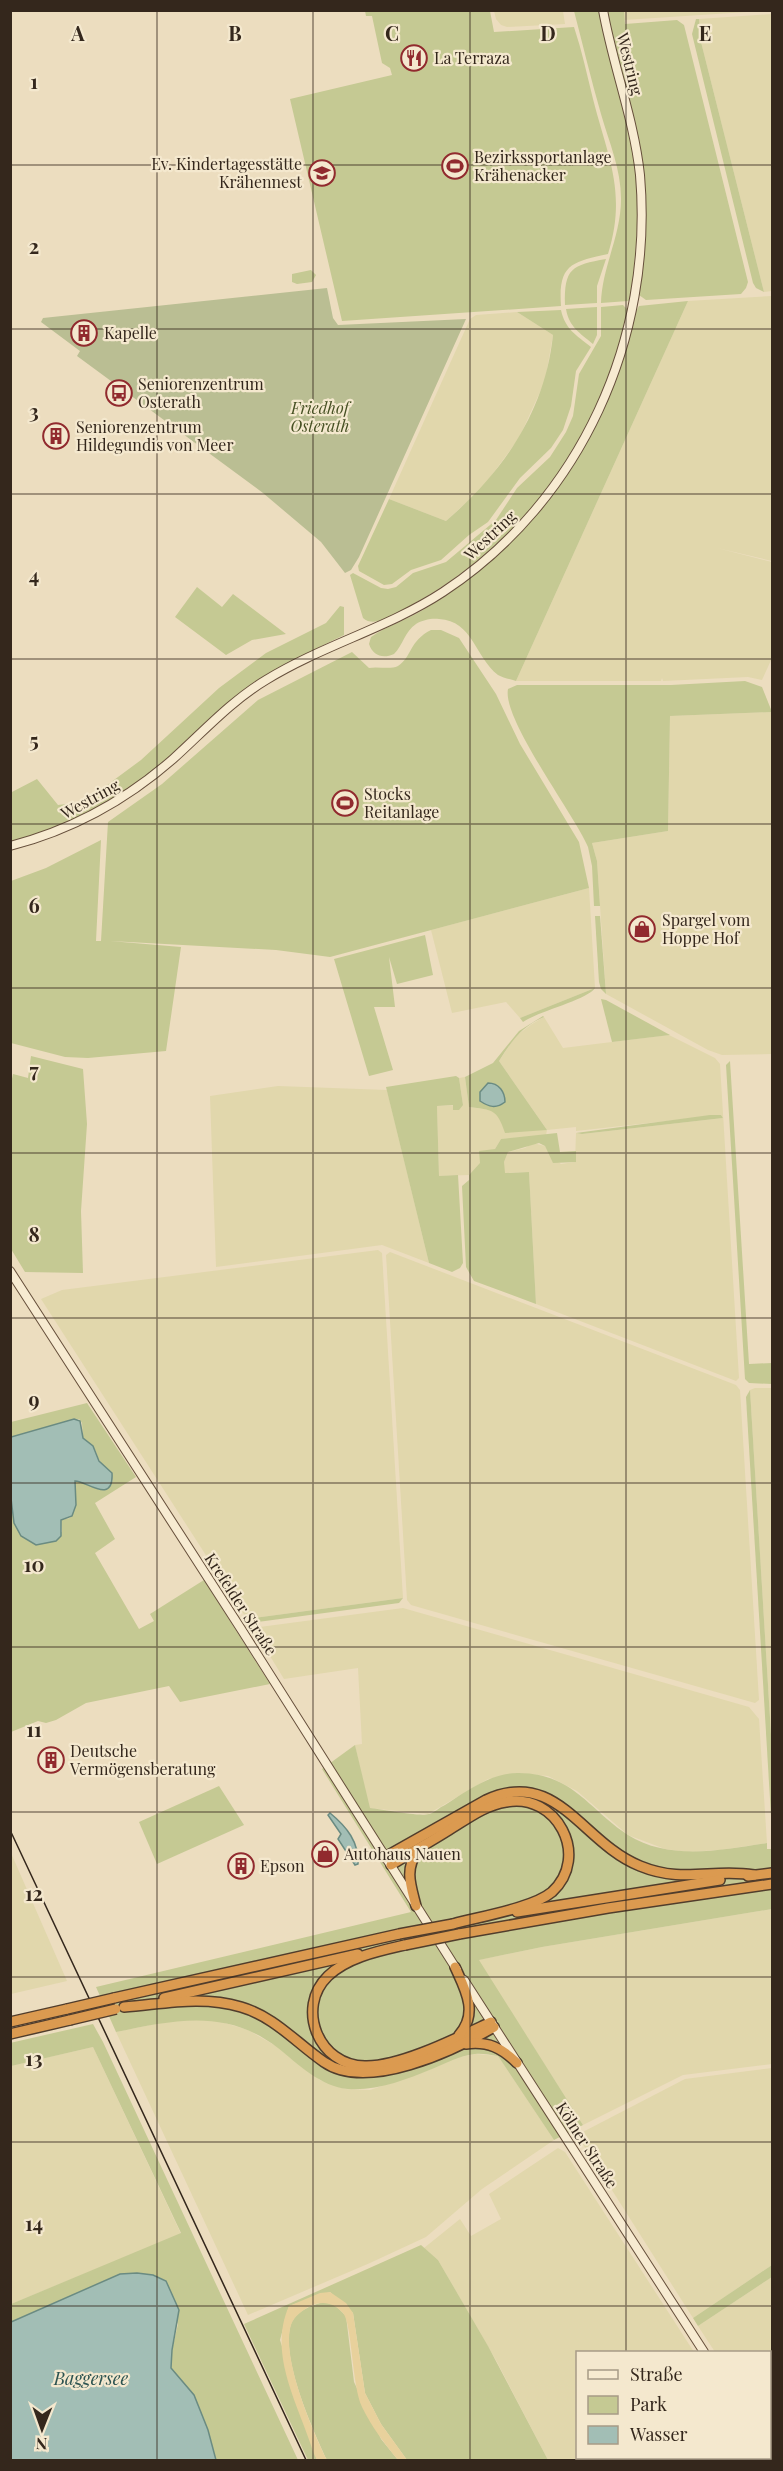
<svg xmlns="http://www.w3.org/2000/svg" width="783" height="2471" font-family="'Playfair Display',serif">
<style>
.farmland{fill:#e1d7ac}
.green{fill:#c5c993}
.sand{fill:#e8d19c}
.cemetery{fill:#babe93}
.water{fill:#a2beb5;stroke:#6a8b82;stroke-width:1.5}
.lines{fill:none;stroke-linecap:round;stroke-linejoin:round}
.secondary-casing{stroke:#664f3b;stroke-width:10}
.highway-casing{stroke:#513d2c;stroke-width:12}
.secondary{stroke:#f7ebd1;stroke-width:8}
.highway{stroke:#db9a50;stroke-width:9}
.tram{stroke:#34271c;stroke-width:1.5}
.highway-bridge-casing{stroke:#513d2c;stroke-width:12;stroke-linecap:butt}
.highway-bridge{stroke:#db9a50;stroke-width:9}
.grid{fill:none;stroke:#34271c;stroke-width:1.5;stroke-opacity:0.55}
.labels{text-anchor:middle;stroke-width:4.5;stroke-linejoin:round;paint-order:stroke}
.poi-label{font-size:16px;fill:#34271c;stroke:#f4e8ce;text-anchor:start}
.street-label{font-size:16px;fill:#34271c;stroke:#f4e8ce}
.park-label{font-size:16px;font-style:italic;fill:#465023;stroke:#f4e8ce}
.water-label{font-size:18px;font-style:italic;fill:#2c5350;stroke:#f4e8ce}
.grid-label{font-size:20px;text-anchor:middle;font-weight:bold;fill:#34271c;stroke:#f4e8ce;stroke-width:4.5;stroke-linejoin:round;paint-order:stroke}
</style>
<rect width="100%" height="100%" fill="#ecddbf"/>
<g class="farmland">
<polygon points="624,10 762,11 624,20"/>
<polygon points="494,11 563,11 565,24 507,27 501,25 496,19"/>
<polygon points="772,14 772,291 764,292 701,42 699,19"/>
<polygon points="772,296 772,561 717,548 772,562 772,658 762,680 748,677 663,681 662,678 661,681 516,681 688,301"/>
<polygon points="517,312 553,335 545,381 519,438 483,487 446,521 389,499 470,319 476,315"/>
<polygon points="772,712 772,1054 722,1055 708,1050 606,994 597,861 592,843 668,831 670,716"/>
<polygon points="589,888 595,988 520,1018 506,1002 452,1013 431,930"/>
<polygon points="544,1017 563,1048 669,1035 715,1058 720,1064 739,1378 736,1381 536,1304 529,1172 504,1173 504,1162 508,1152 525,1148 533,1143 545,1146 551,1157 561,1164 575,1162 576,1133 582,1134 723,1118 721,1115 576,1131 576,1127 547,1130 546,1135 501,1139 495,1149 469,1175 439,1176 437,1106 463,1105 459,1078 465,1077 469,1107 491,1110 499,1116 547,1130 499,1061 516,1036 532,1024"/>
<polygon points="278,1086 387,1090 429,1263 382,1245 216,1267 210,1096"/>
<polygon points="378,1250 382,1253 403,1598 247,1619 41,1299 62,1290"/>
<polygon points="390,1252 736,1385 740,1390 759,1700 755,1703 411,1605 407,1600 386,1255"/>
<polygon points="755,1388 772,1388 772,1751 750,1390"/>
<polygon points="403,1608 749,1707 759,1719 767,1843 720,1850 687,1852 665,1849 628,1835 577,1791 548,1776 517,1773 488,1779 428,1814 369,1808 355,1745 362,1744 358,1668 284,1679 253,1628"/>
<polygon points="11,1853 67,1981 11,1994 10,1994"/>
<polygon points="772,1909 772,2064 683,2075 583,2125 478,1960 542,1947"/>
<polygon points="175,2020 215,2020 248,2030 276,2046 320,2080 344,2089 370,2090 429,2070 455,2058 476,2054 498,2056 554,2140 482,2189 426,2237 370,2263 248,2315 116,2032"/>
<polygon points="93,2047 181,2234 11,2304 10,2066"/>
<polygon points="772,2068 772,2265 693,2318 577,2135 685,2079"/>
<polygon points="558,2148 565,2152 694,2352 578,2352 578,2458 760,2458 762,2460 548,2460 497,2362 438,2260 424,2248 460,2219 471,2236 501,2219 489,2194"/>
<polygon points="772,2277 772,2441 770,2436 770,2352 715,2352 698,2326"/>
</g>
<g class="green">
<path d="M365 11H490L494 32 574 27C582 51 587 75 593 99 608 158 627 192 608 254 572 262 558 264 561 306L342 321 290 99 392 75 390 68 382 63 372 16H366Z"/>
<path d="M574 11H600C613 63 630 117 636 171 640 215 635 256 631 299L628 301 601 303C602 267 621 236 621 199 621 169 609 142 601 114 591 80 583 45 574 11Z"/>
<polygon points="607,11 624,11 625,24 677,20 684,25 748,282 746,288 741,294 646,300 639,295 645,218 642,162"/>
<polygon points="696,19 699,19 701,42 764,292 756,288 753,283 692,34"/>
<path d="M606 259 597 286V303L565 305C564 268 572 265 606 259Z"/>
<polygon points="311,270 316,275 312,282 297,284 292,282 292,274"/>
<path d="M688 301 516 681C510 679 503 678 498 675 475 657 473 621 439 619 432 618 422 620 416 624 405 631 403 645 394 654 383 659 373 656 369 644L371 637C387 626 406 620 423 610 489 569 562 495 596 425 608 401 618 376 626 349 631 335 631 318 639 306Z"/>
<path d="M623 305 629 311C619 347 609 382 593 415 554 496 487 565 408 607 396 613 375 629 363 618L350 575 353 573 381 588 388 589 396 587 413 573 446 562 496 520 517 488 550 457 566 432 573 416 579 374 601 336V307Z"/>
<path d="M597 307V335L593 344C580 333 569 327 566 309Z"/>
<path d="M561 310C565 329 576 335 591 347L576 371 571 406 563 430 551 448 520 478 488 522 469 535 441 560 411 570 392 584 384 585 359 571 358 566 389 499 446 521C503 472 545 412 553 335L517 312Z"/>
<polygon points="197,587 222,607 233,594 286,634 252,640 226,655 175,617"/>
<path d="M340 606 344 607V635C302 655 264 676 227 705 204 722 185 744 163 763 119 802 66 826 11 843L10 793 37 779 58 805 74 803 95 794 141 760 219 688 266 653 326 623Z"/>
<path d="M431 630H441L459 638 496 694 520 744 579 842 589 888 330 957 276 950 110 941 181 947 166 1051 88 1058 65 1057 11 1043V881L46 868 101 840 96 941H101L108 822 162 784 258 700 352 652 369 668C378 666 390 670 398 666 412 657 409 641 431 630Z"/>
<path d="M745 681 762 687 772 712 670 716 668 831 592 843 597 861 600 906H594L592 866 588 847C574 814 502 719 508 689L517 685H671Z"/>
<polygon points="595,916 600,916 606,994 601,989 599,982"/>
<polygon points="425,935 433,975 397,984 389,957 395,1007 374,1007 393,1070 369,1076 334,959"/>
<path d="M595 988C587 1000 539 1011 523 1022L520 1018Z"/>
<polygon points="601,999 606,1000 670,1035 612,1042"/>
<path d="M543 1016 544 1017C522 1026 511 1042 499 1061L547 1130 505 1133C497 1109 493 1110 469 1107L465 1077 493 1063 519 1031Z"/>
<polygon points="31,1056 83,1069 87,1124 81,1211 83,1273 25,1272 11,1249 11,1083 13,1074 28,1078"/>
<polygon points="730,1061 749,1364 772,1363 772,1384 749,1383 745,1379 726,1065"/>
<polygon points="456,1076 459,1078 463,1105 459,1110 453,1110 453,1105 437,1106 439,1176 458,1175 463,1263 460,1268 452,1272 429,1263 386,1087"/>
<polygon points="710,1115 721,1115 723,1118 582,1134 576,1133"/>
<polygon points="557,1133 560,1152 576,1151 576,1162 553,1163 545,1146 539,1143 508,1152 504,1162 505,1173 529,1172 536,1304 474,1281 466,1267 462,1186 469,1180 469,1175 480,1163 479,1151 495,1149 501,1139"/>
<polygon points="750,1390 772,1751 772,1833 746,1397"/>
<path d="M87 1403 136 1477 95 1503 115 1539 95 1553 139 1629 154 1621 150 1614 204 1580 270 1684 180 1702 169 1686 86 1703 56 1720 46 1723 38 1721 11 1732 10 1490 14 1523 62 1532 61 1520 70 1518 76 1505 75 1481C80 1480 92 1488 102 1490 123 1482 107 1470 100 1461 97 1457 97 1452 94 1448 91 1444 87 1441 83 1438L82 1423 79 1419 11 1437V1422Z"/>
<polygon points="403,1598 399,1603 250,1623 247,1619"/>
<path d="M355 1745 370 1808C382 1809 419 1817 429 1814 434 1813 440 1807 445 1805 467 1791 492 1772 519 1773 574 1774 588 1809 628 1835 669 1861 722 1850 767 1843V1849H772V1909L542 1947 479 1960 583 2125 554 2140 498 2056C490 2055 482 2053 475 2054 459 2056 446 2063 432 2069 405 2080 377 2091 348 2089 321 2087 298 2064 278 2048 226 2008 175 2020 116 2032L96 1987 411 1912 322 1769Z"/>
<polygon points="219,1786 244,1825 157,1864 139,1822"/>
<polygon points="93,2024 103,2042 298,2460 216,2460 208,2430 194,2395 171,2368 172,2350 178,2324 153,2275 137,2273 120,2274 11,2322 11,2304 181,2233 93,2047 11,2066 10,2043"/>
<polygon points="421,2245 438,2260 488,2346 548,2460 407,2460 381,2424 365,2393 353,2313 330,2292 289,2306 280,2340 317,2460 308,2460 244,2324"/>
<polygon points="772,2265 772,2277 698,2326 693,2318"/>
<path d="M324 2302 335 2305 346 2316 354 2382 381 2439 398 2460H327C313 2430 280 2357 291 2324 296 2311 312 2305 324 2302Z"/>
</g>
<path class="sand" d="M330 2292 346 2303 353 2313 365 2393 381 2424 407 2460H398C385 2444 371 2426 362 2407 352 2386 352 2323 343 2313 334 2303 323 2300 310 2306 303 2310 294 2316 291 2325 281 2357 312 2430 327 2460H317L314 2454C300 2407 267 2355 289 2306L320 2293Z"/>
<polygon class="cemetery" points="327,288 333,318 338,325 466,319 359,557 351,570 345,573 321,542 263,493 77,356 80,351 41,322 43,318"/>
<g class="water">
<path d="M488 1083C499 1083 505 1092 505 1102 496 1109 489 1107 480 1101V1092Z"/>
<path d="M74 1419 80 1421 83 1438 93 1446 99 1461 112 1473C114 1506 85 1480 75 1481L76 1505 72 1516 61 1520V1536L56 1541 36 1545 21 1536 14 1523 10 1490 11 1437Z"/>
<path d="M330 1813C347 1827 359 1842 358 1864L355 1865 338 1839 341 1834 328 1815Z"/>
<polygon points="137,2273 153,2275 166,2281 179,2310 172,2350 171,2368 194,2395 208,2430 216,2460 11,2460 11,2322 120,2274"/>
</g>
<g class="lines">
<g class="secondary-casing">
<g id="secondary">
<path d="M10 846C72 830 125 801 173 759 203 732 231 701 266 680 323 645 388 628 443 592 581 501 654 338 640 175 634 119 613 66 603 10"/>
<polyline points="10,1271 241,1629 457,1970"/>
<polyline points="464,1980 704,2352"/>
<polyline points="770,2454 772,2459"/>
</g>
</g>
<g class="highway-casing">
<g id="highway">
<path d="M385 1857 486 1800C557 1767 582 1843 640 1866 684 1884 712 1868 754 1875"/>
<path d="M391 1865C410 1853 430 1842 449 1830 467 1819 485 1805 506 1802 556 1792 591 1856 552 1892 533 1908 478 1917 453 1924"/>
<polyline points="748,1876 772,1873"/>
<path d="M416 1906C411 1886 404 1869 418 1851"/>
<polyline points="517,1912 720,1880"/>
<polyline points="459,1934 608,1908 772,1884"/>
<path d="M405 1945C379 1951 348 1957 328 1976 295 2008 319 2066 365 2066 400 2067 459 2037 491 2022"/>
<path d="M455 1967C465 1989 479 2013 459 2035"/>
<polyline points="114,1998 399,1934"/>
<polyline points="164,1998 358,1954"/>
<path d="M124 2007C164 2004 201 1995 241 2007 275 2017 295 2042 324 2062 367 2092 453 2051 494 2027"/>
<polyline points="10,2022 67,2009"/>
<polyline points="10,2034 70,2020"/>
<path d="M466 2044C488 2041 502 2048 517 2063"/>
</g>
</g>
<use href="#secondary" class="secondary"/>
<use href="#highway" class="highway"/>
<polyline class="tram" points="10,1830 306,2460"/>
<g class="highway-bridge-casing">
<g id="highway-bridge">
<polyline points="399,1934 453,1924"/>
<polyline points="405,1945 459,1934"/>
<polyline points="67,2009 114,1998"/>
<polyline points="70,2020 116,2009"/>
</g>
</g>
<use href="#highway-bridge" class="highway-bridge"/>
</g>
<path class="grid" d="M157 10V2460M313 10V2460M470 10V2460M626 10V2352M10 165H772M10 329H772M10 494H772M10 659H772M10 824H772M10 988H772M10 1153H772M10 1318H772M10 1483H772M10 1647H772M10 1812H772M10 1977H772M10 2142H772M10 2306H772M626 2458V2460"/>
<defs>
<g id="restaurant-ring" transform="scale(1.35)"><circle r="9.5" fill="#f4e8ce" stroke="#912a2e" stroke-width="1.5"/><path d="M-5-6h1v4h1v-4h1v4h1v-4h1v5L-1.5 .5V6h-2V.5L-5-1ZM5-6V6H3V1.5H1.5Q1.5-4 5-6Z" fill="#912a2e"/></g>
<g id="stadium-ring" transform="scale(1.35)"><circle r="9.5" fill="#f4e8ce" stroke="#912a2e" stroke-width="1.5"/><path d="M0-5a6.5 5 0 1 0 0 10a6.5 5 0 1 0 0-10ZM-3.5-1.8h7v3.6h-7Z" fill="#912a2e"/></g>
<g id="school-ring" transform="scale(1.35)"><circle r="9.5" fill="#f4e8ce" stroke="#912a2e" stroke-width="1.5"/><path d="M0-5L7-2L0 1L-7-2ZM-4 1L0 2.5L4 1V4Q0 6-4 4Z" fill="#912a2e"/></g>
<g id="building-ring" transform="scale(1.35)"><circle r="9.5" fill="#f4e8ce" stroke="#912a2e" stroke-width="1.5"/><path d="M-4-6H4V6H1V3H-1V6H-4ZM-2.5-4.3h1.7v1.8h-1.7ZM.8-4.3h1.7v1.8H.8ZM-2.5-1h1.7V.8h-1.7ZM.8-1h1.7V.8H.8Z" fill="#912a2e"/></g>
<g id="bus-ring" transform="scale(1.35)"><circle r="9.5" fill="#f4e8ce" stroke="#912a2e" stroke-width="1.5"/><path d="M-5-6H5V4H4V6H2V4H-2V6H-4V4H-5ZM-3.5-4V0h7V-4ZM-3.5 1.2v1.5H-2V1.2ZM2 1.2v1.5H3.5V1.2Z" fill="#912a2e"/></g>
<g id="shop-ring" transform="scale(1.35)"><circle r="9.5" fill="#f4e8ce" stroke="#912a2e" stroke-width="1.5"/><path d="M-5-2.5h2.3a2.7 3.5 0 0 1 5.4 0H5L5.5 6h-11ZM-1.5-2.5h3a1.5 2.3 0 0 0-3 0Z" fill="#912a2e"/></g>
</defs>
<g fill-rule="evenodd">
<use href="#restaurant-ring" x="414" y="58"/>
<use href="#stadium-ring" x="455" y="166"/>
<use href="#school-ring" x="322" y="173"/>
<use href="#building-ring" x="84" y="333"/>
<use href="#bus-ring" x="119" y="393"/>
<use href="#building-ring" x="56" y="436"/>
<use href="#stadium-ring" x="345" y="803"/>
<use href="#shop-ring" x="642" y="929"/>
<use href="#building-ring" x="51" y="1760"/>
<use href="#shop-ring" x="325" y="1854"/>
<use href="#building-ring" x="241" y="1866"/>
</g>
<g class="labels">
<g class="poi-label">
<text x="434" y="64">La Terraza</text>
<text x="474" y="163">Bezirkssportanlage<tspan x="474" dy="18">Krähenacker</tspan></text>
<text x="302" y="170" text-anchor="end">Ev. Kindertagesstätte<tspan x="302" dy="18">Krähennest</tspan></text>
<text x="104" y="339">Kapelle</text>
<text x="138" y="390">Seniorenzentrum<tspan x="138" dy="18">Osterath</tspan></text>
<text x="76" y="433">Seniorenzentrum<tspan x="76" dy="18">Hildegundis von Meer</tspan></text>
<text x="364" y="800">Stocks<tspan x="364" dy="18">Reitanlage</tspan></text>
<text x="662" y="926">Spargel vom<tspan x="662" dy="18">Hoppe Hof</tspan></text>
<text x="70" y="1757">Deutsche<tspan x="70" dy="18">Vermögensberatung</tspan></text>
<text x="344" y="1860">Autohaus Nauen</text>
<text x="260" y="1872">Epson</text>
</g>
<g class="street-label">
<text transform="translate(630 64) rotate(76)" y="6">Westring</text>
<text transform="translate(490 535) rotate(-43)" y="6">Westring</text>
<text transform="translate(90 799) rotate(-29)" y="6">Westring</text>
<text transform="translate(241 1604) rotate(57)" y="6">Krefelder Straße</text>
<text transform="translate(587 2145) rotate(57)" y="6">Kölner Straße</text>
</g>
<g class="park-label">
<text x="320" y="414">Friedhof<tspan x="320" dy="18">Osterath</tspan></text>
</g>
<g class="water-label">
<text x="91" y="2385">Baggersee</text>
</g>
</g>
<g class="grid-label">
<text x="78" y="41">A</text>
<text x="235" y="41">B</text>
<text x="392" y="41">C</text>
<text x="548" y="41">D</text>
<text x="705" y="41">E</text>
<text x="34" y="89">1</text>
<text x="34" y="254">2</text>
<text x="34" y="419">3</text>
<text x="34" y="583">4</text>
<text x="34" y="748">5</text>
<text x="34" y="913">6</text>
<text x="34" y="1078">7</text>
<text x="34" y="1242">8</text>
<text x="34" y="1407">9</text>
<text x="34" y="1572">10</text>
<text x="34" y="1737">11</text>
<text x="34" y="1901">12</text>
<text x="34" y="2066">13</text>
<text x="34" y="2231">14</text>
</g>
<rect width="783" height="2471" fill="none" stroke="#34271c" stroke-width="24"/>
<rect x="576" y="2351" width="195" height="108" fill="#f4e8ce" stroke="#a79b87" stroke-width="1.5"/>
<rect x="588" y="2370" width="30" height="9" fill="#f7ebd1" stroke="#a79b87" stroke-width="1.5"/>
<text x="630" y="2381" font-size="18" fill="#34271c">Straße</text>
<rect x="588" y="2396" width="30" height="18" fill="#c5c993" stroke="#a79b87" stroke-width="1.5"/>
<text x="630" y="2411" font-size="18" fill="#34271c">Park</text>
<rect x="588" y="2426" width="30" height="18" fill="#a2beb5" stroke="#a79b87" stroke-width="1.5"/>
<text x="630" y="2441" font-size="18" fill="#34271c">Wasser</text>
<g transform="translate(42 2429) rotate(181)" stroke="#f4e8ce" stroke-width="4.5" paint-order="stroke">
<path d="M0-4.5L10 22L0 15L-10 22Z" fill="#34271c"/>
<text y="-9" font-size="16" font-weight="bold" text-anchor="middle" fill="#34271c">N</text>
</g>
</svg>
